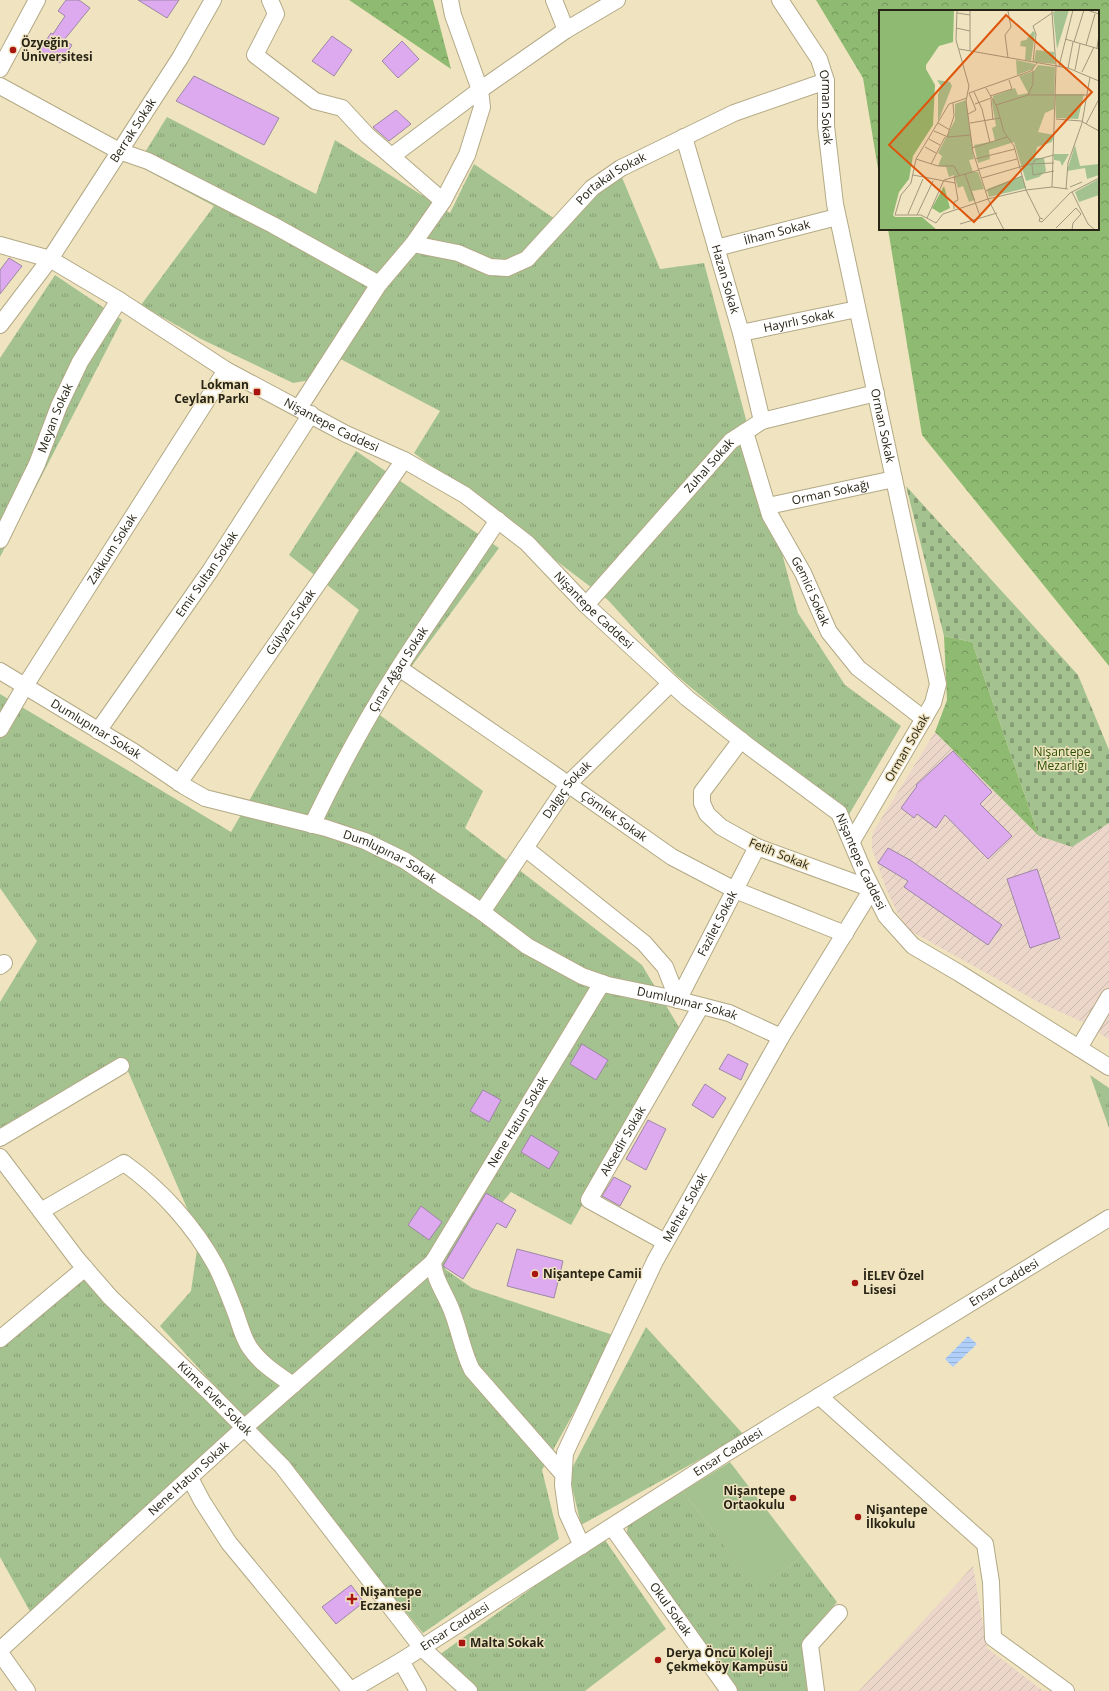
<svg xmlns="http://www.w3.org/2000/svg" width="1109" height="1691" font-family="'Open Sans',sans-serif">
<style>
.industrial{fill:url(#industrial-furrows)}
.grass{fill:url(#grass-tufts)}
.forest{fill:url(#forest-crowns)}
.cemetery{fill:url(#cemetery-stones)}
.garden{fill:#a4c290}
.water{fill:url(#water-rules)}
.building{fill:#ddaaf0;stroke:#9c87a4}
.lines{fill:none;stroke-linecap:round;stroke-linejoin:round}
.minor-casing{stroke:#b3a986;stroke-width:18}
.minor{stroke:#fff;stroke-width:16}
.poi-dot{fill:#a91611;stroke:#f0e4c0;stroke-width:1.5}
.labels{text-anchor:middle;stroke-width:3;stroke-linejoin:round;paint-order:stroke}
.poi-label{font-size:12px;font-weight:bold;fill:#282416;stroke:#f0e4c0;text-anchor:start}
.street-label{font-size:12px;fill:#282416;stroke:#f0e4c0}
.park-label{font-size:12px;fill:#2a5000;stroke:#f0e4c0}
.inset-road{fill:none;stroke:#a0977c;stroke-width:1}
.view{fill:#de560c;fill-opacity:0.15;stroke:#de560c;stroke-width:2}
.inset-edge{fill:none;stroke:#282416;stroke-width:2}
</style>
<defs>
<pattern id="industrial-furrows" width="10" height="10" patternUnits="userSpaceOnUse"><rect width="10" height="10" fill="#ecd6c9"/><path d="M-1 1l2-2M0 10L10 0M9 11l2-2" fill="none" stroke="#cab8ac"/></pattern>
<pattern id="grass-tufts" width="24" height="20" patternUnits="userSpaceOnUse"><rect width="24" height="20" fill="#a4c290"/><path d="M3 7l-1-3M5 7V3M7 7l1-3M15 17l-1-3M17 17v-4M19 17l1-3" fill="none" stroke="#869d75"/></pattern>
<pattern id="forest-crowns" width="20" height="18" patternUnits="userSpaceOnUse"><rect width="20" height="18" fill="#8fba71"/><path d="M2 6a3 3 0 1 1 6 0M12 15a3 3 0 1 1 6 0" fill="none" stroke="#75975c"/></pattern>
<pattern id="cemetery-stones" width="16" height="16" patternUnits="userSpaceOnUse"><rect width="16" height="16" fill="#a4c290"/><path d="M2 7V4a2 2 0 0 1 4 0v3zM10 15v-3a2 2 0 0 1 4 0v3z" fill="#869d75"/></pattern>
<pattern id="water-rules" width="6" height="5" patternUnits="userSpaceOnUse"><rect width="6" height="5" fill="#b1d0f9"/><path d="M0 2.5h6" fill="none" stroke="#98b2d5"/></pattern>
</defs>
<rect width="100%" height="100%" fill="#f0e4c0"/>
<g class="industrial">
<polygon points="935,732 1039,836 1072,847 1109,823 1109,1040 1087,1024 1038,1002 909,930 897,912 887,891 872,849 872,838 873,832"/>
<polygon points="973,1566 987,1648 1043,1691 859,1691"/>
</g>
<g class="grass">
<polygon points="167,117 316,194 335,140 450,213 474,164 558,221 621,175 660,269 704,263 798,613 845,685 901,726 847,818 676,675 608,600 414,453 440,411 329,353 310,380 293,383 201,339 141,305 214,206 137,165"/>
<polygon points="55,275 122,320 0,557 0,358"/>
<polygon points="356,451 499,548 377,713 483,791 465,828 642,965 680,1029 571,1225 511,1192 445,1269 472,1288 616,1336 542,1470 559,1539 423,1633 261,1436 160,1326 191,1291 199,1236 124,1062 0,1135 0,1002 37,941 0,888 0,694 231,832 359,610 289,555"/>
<polygon points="1090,1075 1109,1088 1109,1128"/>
<polygon points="87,1276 244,1437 38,1626 0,1557 0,1348"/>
<polygon points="646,1327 744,1435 581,1525 569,1474"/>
<polygon points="683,1491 758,1590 802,1556 837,1602 802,1642 809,1691 738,1691 626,1542 628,1522"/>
<polygon points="603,1537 666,1629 585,1691 478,1691 439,1655"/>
</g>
<g class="forest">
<polygon points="349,0 433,0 451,69"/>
<polygon points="816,0 1109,0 1109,666 922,435 888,229 1098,229 1098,11 880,11 880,181 863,78"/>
<polygon points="944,636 972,642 1039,836 935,732 947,700"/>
</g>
<polygon class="cemetery" points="906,486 1078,675 1109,750 1109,823 1072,847 1039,836 972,642 944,636"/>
<polygon class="garden" points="730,1462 802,1556 758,1591 683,1491"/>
<polygon class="water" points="968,1336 977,1344 953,1367 945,1359"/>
<g class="building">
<polygon points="66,0 79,0 90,8 64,40 72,45 60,63 39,51 51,33 53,34 65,16 58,11"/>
<polygon points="138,0 179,0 167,18"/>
<polygon points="332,36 352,50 334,76 312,61"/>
<polygon points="402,41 419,59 398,78 382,61"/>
<polygon points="194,76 279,118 264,145 176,101"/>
<polygon points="396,110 411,124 389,141 373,127"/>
<polygon points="9,258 22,266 0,294 0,270"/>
<polygon points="953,751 992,792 980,804 1012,836 988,859 945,815 936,828 917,814 914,818 901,808 917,786 916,785"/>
<polygon points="888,848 910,860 1002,925 988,945 904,887 908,881 878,863"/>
<polygon points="1037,869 1060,938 1030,948 1007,879"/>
<polygon points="582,1044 608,1060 596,1080 570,1064"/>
<polygon points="728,1054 748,1064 741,1080 719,1069"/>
<polygon points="705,1084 726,1098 713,1118 692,1105"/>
<polygon points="483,1090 501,1100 489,1122 470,1111"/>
<polygon points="648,1120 666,1129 646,1170 626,1159"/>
<polygon points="531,1135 559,1152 549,1169 521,1152"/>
<polygon points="614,1177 631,1186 620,1206 602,1196"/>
<polygon points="486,1193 516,1210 506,1228 497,1223 463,1279 443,1266"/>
<polygon points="421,1206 442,1222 429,1240 408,1225"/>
<polygon points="517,1249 563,1261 554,1298 507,1286"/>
<polygon points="351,1585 364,1602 336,1624 322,1607"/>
</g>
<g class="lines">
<g class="minor-casing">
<g id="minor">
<polyline points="270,0 276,14 255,55 315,101 342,108 367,135 443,201"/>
<polyline points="554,0 566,30"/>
<path id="s1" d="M780 0 819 59 826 81V126L835 204 938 684 933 703 852 841"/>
<polyline points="0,69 37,0"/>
<polyline points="0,86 119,151 148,161 273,225 379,284"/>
<path id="s2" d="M684 137 741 333 762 421"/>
<polyline points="392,156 480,90 566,30 617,0"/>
<path id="s3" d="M413 244 458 253 490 267 507 268 527 259 592 188 621 168 734 113 826 81"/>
<path id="s4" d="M0 245 50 259 119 300 226 370 346 434 404 460 465 495 527 543 586 605 687 698 751 748 839 813 864 872 886 916 913 946 959 973 1109 1067"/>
<path id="s5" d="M716 248 837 217"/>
<path id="s6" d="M0 325 50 259 180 58 213 0"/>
<path id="s7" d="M741 333 857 309"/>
<polyline points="299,408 379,284 413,244 443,201 467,155 482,107 480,90 453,15 450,0"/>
<path id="s8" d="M745 432 770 515 803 573 829 632 858 668 924 719"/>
<path id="s9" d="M768 506 894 479"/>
<path id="s10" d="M0 540 37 464 59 406 80 362 119 300"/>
<path id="s11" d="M586 605 731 441 762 421 876 393"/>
<path id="s12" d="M399 668 552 773 672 857 735 890 845 934"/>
<path id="s13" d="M0 671 134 752 184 786 205 798 326 828 365 841 404 860 482 912 527 946 582 976 608 985 671 998 729 1013 781 1037"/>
<path id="s14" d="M0 729 25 686 226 370"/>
<path id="s15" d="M98 731 210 571 311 414"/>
<path id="s16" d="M179 783 404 460"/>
<path id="s17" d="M312 825C338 771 366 719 398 669 430 619 465 570 498 520"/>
<polyline points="525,848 644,943 665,967 678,1000"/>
<path id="s18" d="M482 912 568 784 671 683"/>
<polyline points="0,966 4,963"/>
<path id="s19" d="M678 1000 757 847"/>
<polyline points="1079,1048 1109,997"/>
<polyline points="0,1138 121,1066"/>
<path id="s20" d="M0 1157 77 1259 110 1297 209 1392 282 1466 422 1648 469 1691"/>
<path d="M41 1211 124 1163C161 1189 194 1226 216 1266 224 1282 230 1298 236 1314 240 1325 243 1338 250 1348 261 1364 277 1374 293 1385"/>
<path id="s21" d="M665 1242 589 1200 701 1006"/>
<polyline points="0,1339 85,1268"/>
<polyline points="819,1396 985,1544 991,1582 993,1638 1066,1691"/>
<path id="s22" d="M563 1474 472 1370C463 1352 460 1333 453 1314 447 1295 435 1283 433 1262L602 983"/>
<polyline points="190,1478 202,1501 229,1543 351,1691"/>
<path id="s23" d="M612 1527 729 1691"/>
<path id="s24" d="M582 1546 567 1513 563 1485 565 1453 655 1261 781 1037 872 889 757 847 721 827 707 814 702 803V792L741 740"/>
<path id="s25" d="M0 1650 244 1428 433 1262"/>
<polyline points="0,1653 27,1691"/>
<polyline points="401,1661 418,1691"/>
<path id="s26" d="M350 1691 401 1661 725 1454 1109 1218"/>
<polyline points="816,1691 810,1645 839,1613"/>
</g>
</g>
<use href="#minor" class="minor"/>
</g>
<g class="poi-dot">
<circle cx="13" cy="50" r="4"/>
<rect x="253" y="388" width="8" height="8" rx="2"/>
<circle cx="535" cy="1274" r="4"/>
<circle cx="855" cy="1283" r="4"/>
<circle cx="793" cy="1498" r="4"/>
<circle cx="858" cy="1517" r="4"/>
<path d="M350 1593h4v4h4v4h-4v4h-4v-4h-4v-4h4z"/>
<rect x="458" y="1639" width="8" height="8" rx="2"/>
<circle cx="658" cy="1660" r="4"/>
</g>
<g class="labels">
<g class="poi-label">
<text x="21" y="47">Özyeğin<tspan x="21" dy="14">Üniversitesi</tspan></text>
<text x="249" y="389" text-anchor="end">Lokman<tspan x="249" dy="14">Ceylan Parkı</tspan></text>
<text x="543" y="1278">Nişantepe Camii</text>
<text x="863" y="1280">İELEV Özel<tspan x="863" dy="14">Lisesi</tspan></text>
<text x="785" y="1495" text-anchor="end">Nişantepe<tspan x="785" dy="14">Ortaokulu</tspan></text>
<text x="866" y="1514">Nişantepe<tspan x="866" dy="14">İlkokulu</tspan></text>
<text x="360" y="1596">Nişantepe<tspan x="360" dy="14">Eczanesi</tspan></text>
<text x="470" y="1647">Malta Sokak</text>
<text x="666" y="1657">Derya Öncü Koleji<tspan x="666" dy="14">Çekmeköy Kampüsü</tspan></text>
</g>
<g class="street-label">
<text dy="4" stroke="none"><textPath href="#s1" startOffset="120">Orman Sokak</textPath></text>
<text dy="4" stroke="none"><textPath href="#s6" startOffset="236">Berrak Sokak</textPath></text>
<text dy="4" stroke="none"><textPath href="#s3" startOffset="237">Portakal Sokak</textPath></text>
<text dy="4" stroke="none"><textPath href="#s5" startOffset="63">İlham Sokak</textPath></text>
<text dy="4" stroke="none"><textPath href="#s2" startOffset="148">Hazan Sokak</textPath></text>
<text dy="4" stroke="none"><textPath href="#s7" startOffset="59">Hayırlı Sokak</textPath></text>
<text dy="4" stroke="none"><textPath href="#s10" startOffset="134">Meyan Sokak</textPath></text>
<text dy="4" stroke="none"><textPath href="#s4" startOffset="379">Nişantepe Caddesi</textPath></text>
<text dy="4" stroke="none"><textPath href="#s1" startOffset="444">Orman Sokak</textPath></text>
<text dy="4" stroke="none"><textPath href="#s11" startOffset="186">Zuhal Sokak</textPath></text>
<text dy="4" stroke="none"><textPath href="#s9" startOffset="64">Orman Sokağı</textPath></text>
<text dy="4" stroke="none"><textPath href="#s14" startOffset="212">Zakkum Sokak</textPath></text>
<text dy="4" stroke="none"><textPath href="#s15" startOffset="191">Emir Sultan Sokak</textPath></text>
<text dy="4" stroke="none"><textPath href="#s8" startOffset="173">Gemici Sokak</textPath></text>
<text dy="4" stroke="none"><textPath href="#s4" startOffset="703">Nişantepe Caddesi</textPath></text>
<text dy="4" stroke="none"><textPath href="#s16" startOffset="196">Gülyazı Sokak</textPath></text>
<text dy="4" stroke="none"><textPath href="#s17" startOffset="178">Çınar Ağacı Sokak</textPath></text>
<text dy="4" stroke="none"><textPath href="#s13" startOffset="112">Dumlupınar Sokak</textPath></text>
<text transform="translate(907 748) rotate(-60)" y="4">Orman Sokak</text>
<text dy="4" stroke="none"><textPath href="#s18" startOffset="149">Dalgıç Sokak</textPath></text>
<text dy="4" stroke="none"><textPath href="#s12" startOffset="261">Çömlek Sokak</textPath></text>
<text transform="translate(779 854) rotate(22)" y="4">Fetih Sokak</text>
<text dy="4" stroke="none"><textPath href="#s13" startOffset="436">Dumlupınar Sokak</textPath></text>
<text dy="4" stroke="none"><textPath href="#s4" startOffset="1075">Nişantepe Caddesi</textPath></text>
<text dy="4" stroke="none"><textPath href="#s19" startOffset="86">Fazilet Sokak</textPath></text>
<text dy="4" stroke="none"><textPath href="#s13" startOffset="772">Dumlupınar Sokak</textPath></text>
<text dy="4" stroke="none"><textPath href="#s22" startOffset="417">Nene Hatun Sokak</textPath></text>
<text dy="4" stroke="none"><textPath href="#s21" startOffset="155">Aksedir Sokak</textPath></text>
<text dy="4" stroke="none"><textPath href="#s24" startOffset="370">Mehter Sokak</textPath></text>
<text dy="4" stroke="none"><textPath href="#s26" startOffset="771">Ensar Caddesi</textPath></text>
<text dy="4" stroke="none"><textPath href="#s20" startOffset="324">Küme Evler Sokak</textPath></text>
<text dy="4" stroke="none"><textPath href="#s26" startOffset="447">Ensar Caddesi</textPath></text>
<text dy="4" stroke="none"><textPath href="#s25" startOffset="255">Nene Hatun Sokak</textPath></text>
<text dy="4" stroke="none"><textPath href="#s23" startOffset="101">Okul Sokak</textPath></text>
<text dy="4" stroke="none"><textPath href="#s26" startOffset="123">Ensar Caddesi</textPath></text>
</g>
<g class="park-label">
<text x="1062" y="756">Nişantepe<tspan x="1062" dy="14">Mezarlığı</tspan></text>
</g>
</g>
<g transform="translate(879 10)">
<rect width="220" height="220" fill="#f0e4c0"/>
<path d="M180 0H190L178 39 174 2ZM154 21 156 23 152 51 146 50 147 37 141 36 142 31 147 30ZM157 40 175 42 176 54 155 52ZM137 50 156 54 154 59 138 65ZM159 55 176 57 175 99 166 103 159 122 175 125 173 132 158 137 156 148H165L167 161 160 167 147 171 135 132 110 140 111 149 99 153 95 135 116 131 113 118 117 116 113 93 114 86 136 78 139 85 149 83 140 66 155 61ZM176 84H205L199 109 177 108ZM87 90 95 149 90 150 94 162H99L105 179 93 181 96 190 90 192 84 176 79 178 75 165 70 167 67 157 59 156 63 146 59 143 76 110V94ZM196 135 201 156 220 154V165L208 169 206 158 188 161ZM175 144H190L183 156 181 151 175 150ZM143 166 147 178 110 187 108 179ZM220 169V185L200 192 196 182Z" fill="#a4c290"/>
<path d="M0 0H75L74 32 60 36 47 55V59L56 75 54 115 34 146 30 169 20 182 14 205 16 207H43L58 220H0ZM65 176 71 198 61 203 53 198Z" fill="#8fba71"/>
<path d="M58 70 71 72 73 76 59 112V85L62 76Z" fill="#a4c290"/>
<path class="inset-road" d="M78 0 77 30 90 76 87 91 94 142 109 189 125 220M110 0H131M208 0 220 4M129 1 132 17 126 25 129 48M78 3 91 5M173 3 177 56 173 177M77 18 91 21M186 29 220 39M195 32 205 0M207 35 216 4M218 38 220 25M80 39 189 58 220 71M91 41V0M154 52 157 24 154 16 173 3V0M180 56 194 0M189 58 194 32M196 60 201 34M203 62 215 37M107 78 118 97 125 122 135 136 147 180 161 208M95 82 103 99 111 133M149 85H210M111 86 133 79 130 70M88 88 70 94 37 149 32 173 22 185 16 205H42L57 213 64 204 109 189 147 180 173 177 189 179M112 89 114 110M96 94 112 88M117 95 149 85 154 74V60M89 104 97 100 90 83 152 61 158 53M177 109 202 111 220 121M59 113 71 120M91 113 121 108M207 114 220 89M55 121 69 127 92 125M68 127 75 106 74 93M50 129 61 135M46 137 57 143M93 138 128 127M37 149 59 156H75L80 165M96 149 136 139M52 154 66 127M100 159 138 149M175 161 154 165 153 155 156 150 175 145M86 164 101 206M34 165 76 173M103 168 151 154 175 153M191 177 203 172M187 179 189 153 203 113 211 67M107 181 143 166M193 182 209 214 216 220M75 199V192L79 190 75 166M29 204 44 169M38 205 54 171M48 208 65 170 100 160M164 209 161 208 160 211 163 212 191 183 220 168M81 214 118 203M177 218 197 198 202 204 194 213 193 220"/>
<path class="view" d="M127 5 213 82 95 212 10 135Z"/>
<rect width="220" height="220" class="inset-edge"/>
</g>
</svg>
